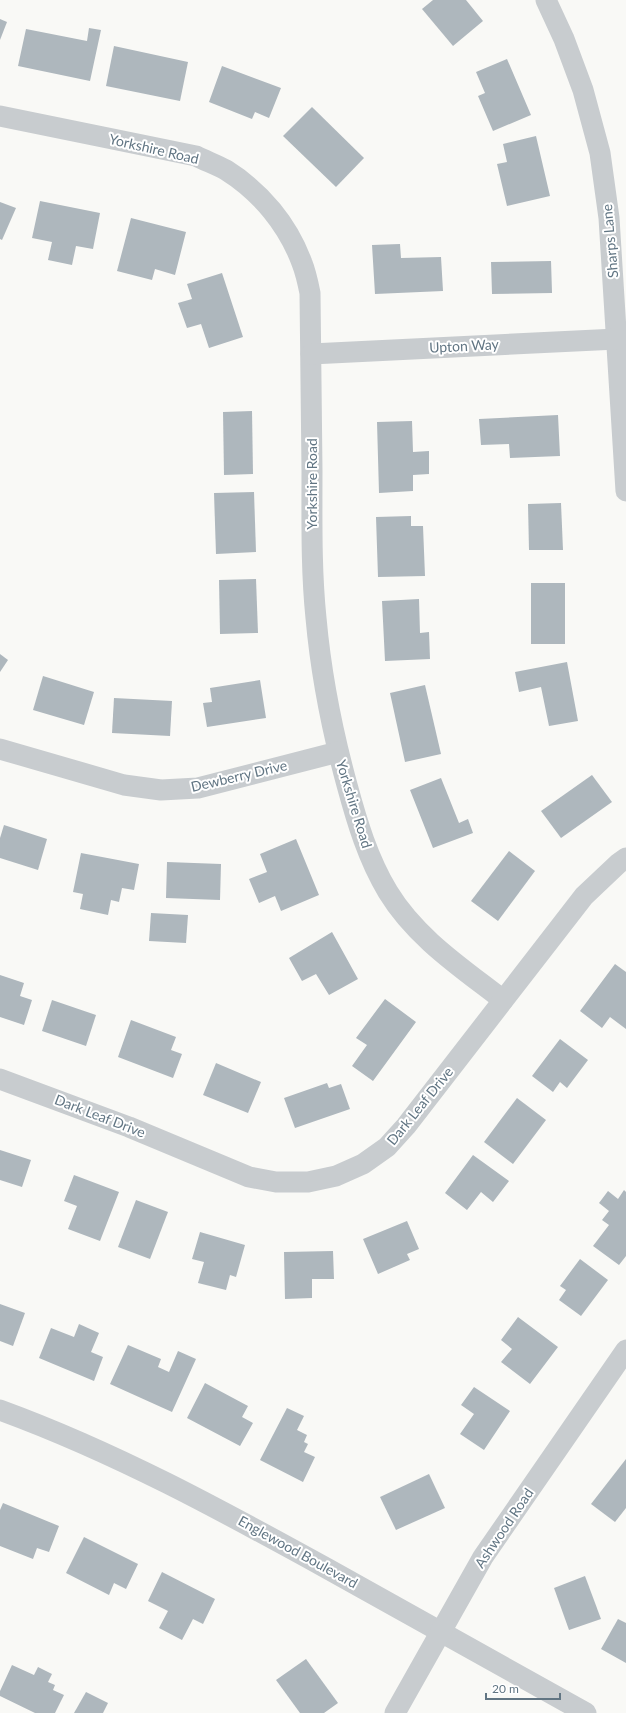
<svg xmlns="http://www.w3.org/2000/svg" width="626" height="1713" font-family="Lato,sans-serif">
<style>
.building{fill:#aeb7bd}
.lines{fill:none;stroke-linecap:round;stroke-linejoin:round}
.minor{stroke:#c8cccf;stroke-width:21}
.labels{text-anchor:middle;stroke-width:4;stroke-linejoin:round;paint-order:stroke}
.street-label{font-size:14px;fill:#617583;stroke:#fff}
</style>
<rect width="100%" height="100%" fill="#f9f9f6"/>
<g class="building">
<polygon points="433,0 466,0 483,21 453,46 422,9"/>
<polygon points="0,19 7,22 0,40"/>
<polygon points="89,28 101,30 90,81 18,66 26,29 87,41"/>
<polygon points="114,46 188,62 180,101 106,86"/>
<polygon points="507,59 531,115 493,131 478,96 485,93 476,72"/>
<polygon points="222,66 281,88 269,118 255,112 252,119 209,102"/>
<polygon points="312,107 364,158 336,187 283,136"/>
<polygon points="536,136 550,196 507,206 497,164 507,162 503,144"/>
<polygon points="40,201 100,213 93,249 76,246 72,265 48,260 52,242 32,238"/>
<polygon points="0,202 16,208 2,240 0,239"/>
<polygon points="131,218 186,232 175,275 155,269 152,280 117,271"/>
<polygon points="400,244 401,258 441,257 443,291 375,294 372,245"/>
<polygon points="551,261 552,293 492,294 491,262"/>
<polygon points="222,273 243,337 209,348 201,324 187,328 178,303 192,299 187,284"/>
<polygon points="252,411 253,474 224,475 223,412"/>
<polygon points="558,415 560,456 510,458 509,444 481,445 479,419"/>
<polygon points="412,421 413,452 429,451 429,474 413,475 413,491 379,493 377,422"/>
<polygon points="254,492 256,552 216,554 214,493"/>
<polygon points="561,503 563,550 529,550 528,504"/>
<polygon points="411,516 411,526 423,526 425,576 378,577 376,517"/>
<polygon points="256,579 258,633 220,634 219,580"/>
<rect x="531" y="583" width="34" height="61"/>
<polygon points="419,599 420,633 429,632 430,659 385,661 382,601"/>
<polygon points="0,654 8,660 0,672"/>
<polygon points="567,662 578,721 549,726 541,687 519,692 515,672"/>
<polygon points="43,676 94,692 84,725 33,710"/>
<polygon points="260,680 266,718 207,727 203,703 212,702 210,688"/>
<polygon points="425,685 441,754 405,762 390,693"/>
<polygon points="114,698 172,701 170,736 112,733"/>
<polygon points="592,775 612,802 561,838 541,811"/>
<polygon points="441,778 459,823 468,819 473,833 433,848 410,790"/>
<polygon points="4,825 47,839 38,870 0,858 0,838"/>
<polygon points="296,839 319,895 281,911 275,896 259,903 249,879 267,872 260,854"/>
<polygon points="509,851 535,871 498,921 471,901"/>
<polygon points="81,853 139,864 134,890 122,888 119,902 111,900 108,915 80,909 83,894 73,892"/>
<polygon points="167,862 221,864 220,900 166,898"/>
<polygon points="151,913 188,915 186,943 149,941"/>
<polygon points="332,932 358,979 329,995 316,974 302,981 289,958"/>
<polygon points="615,964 626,972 626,1029 610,1017 602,1028 580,1011"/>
<polygon points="0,975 24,983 20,996 32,1000 24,1025 0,1017"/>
<polygon points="385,999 416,1022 373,1081 352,1066 367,1045 356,1038"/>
<polygon points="52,1000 96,1015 86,1046 42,1031"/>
<polygon points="131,1020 176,1037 171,1050 182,1054 173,1078 118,1057"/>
<polygon points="560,1039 588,1060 567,1088 560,1082 553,1092 532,1076"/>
<polygon points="216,1063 261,1082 248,1113 203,1095"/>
<polygon points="327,1083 329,1088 341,1084 350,1109 295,1128 284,1098"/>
<polygon points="517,1098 546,1120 513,1164 484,1142"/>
<polygon points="0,1150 31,1160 22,1187 0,1180"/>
<polygon points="473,1155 509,1181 493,1202 481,1192 467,1210 445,1193"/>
<polygon points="74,1175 119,1192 100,1241 68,1229 77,1206 64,1201"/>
<polygon points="624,1190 626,1192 626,1256 619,1265 593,1246 609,1225 602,1220 609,1211 599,1203 608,1191 618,1199"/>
<polygon points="136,1200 168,1212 150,1259 118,1247"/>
<polygon points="407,1221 419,1249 407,1254 410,1260 378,1274 363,1239"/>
<polygon points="200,1232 245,1245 236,1277 230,1275 226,1290 198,1283 204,1262 192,1259"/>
<polygon points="333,1251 334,1279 312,1279 312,1298 285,1299 284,1252"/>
<polygon points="580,1259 608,1280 581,1316 559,1300 566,1290 560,1286"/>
<polygon points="0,1304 25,1313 13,1346 0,1341"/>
<polygon points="518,1317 558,1347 530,1384 501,1362 512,1349 501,1340"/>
<polygon points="79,1324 99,1333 91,1352 103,1357 94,1381 39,1358 51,1328 74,1337"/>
<polygon points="128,1345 161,1359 158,1367 169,1372 178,1351 196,1359 172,1412 110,1384"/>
<polygon points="205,1383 248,1406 242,1417 253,1423 240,1446 187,1418"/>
<polygon points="474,1387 510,1411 484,1450 460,1434 474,1414 461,1405"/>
<polygon points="287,1408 304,1416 297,1430 307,1435 304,1442 308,1444 304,1452 315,1457 303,1482 260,1460"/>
<polygon points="626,1459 626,1508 615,1522 591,1504"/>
<polygon points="429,1474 445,1508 396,1530 380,1497"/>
<polygon points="3,1503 59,1526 49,1552 37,1548 33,1559 0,1546 0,1510"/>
<polygon points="84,1537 138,1564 126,1589 114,1583 109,1595 66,1573"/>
<polygon points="162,1572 215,1599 203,1624 193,1619 182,1640 159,1628 168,1611 148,1601"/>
<polygon points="585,1576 601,1619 569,1630 554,1588"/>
<polygon points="618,1619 626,1623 626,1663 601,1649"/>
<polygon points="306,1659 338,1703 324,1713 300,1713 276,1680"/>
<polygon points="12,1665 34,1675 38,1667 52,1674 48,1682 55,1685 53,1690 64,1695 55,1713 35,1713 0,1696 0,1691"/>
<polygon points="86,1692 108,1703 103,1713 74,1713"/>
</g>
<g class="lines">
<g class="minor">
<polyline points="546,0 564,39 583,90 600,153 609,218 626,491"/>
<path d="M0 116 196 156C206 161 217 165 226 170 261 192 288 225 302 263 306 273 308 283 310 293 311 352 311 412 312 471 312 520 311 569 316 618 321 674 332 730 347 785 357 822 368 859 388 892 416 938 462 968 503 1000"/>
<polyline points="311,354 617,339"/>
<polyline points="0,749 124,785 161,790 198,788 338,752"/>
<polyline points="0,1079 129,1127 249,1177 276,1182 308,1182 336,1176 363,1164 387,1147 406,1126 584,896 619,863 626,858"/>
<path d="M0 1410C115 1452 221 1510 328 1569 414 1617 500 1665 586 1713"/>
<polyline points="395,1713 483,1557 626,1350"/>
</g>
</g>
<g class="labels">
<g class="street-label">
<text transform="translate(154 149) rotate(13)" y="5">Yorkshire Road</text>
<text transform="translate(610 241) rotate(-95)" y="5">Sharps Lane</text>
<text transform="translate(464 346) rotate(-3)" y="5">Upton Way</text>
<text transform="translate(312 484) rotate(-90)" y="5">Yorkshire Road</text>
<text transform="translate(239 776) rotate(-13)" y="5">Dewberry Drive</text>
<text transform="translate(354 804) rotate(73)" y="5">Yorkshire Road</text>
<text transform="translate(420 1106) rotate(-51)" y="5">Dark Leaf Drive</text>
<text transform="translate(100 1116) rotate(21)" y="5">Dark Leaf Drive</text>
<text transform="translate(504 1528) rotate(-56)" y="5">Ashwood Road</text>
<text transform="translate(298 1552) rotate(29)" y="5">Englewood Boulevard</text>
</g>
</g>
<path d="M486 1693v6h74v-6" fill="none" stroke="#617583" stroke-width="2"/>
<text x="492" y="1693" font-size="12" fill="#617583" stroke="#ffffff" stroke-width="3" paint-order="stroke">20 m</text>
</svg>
